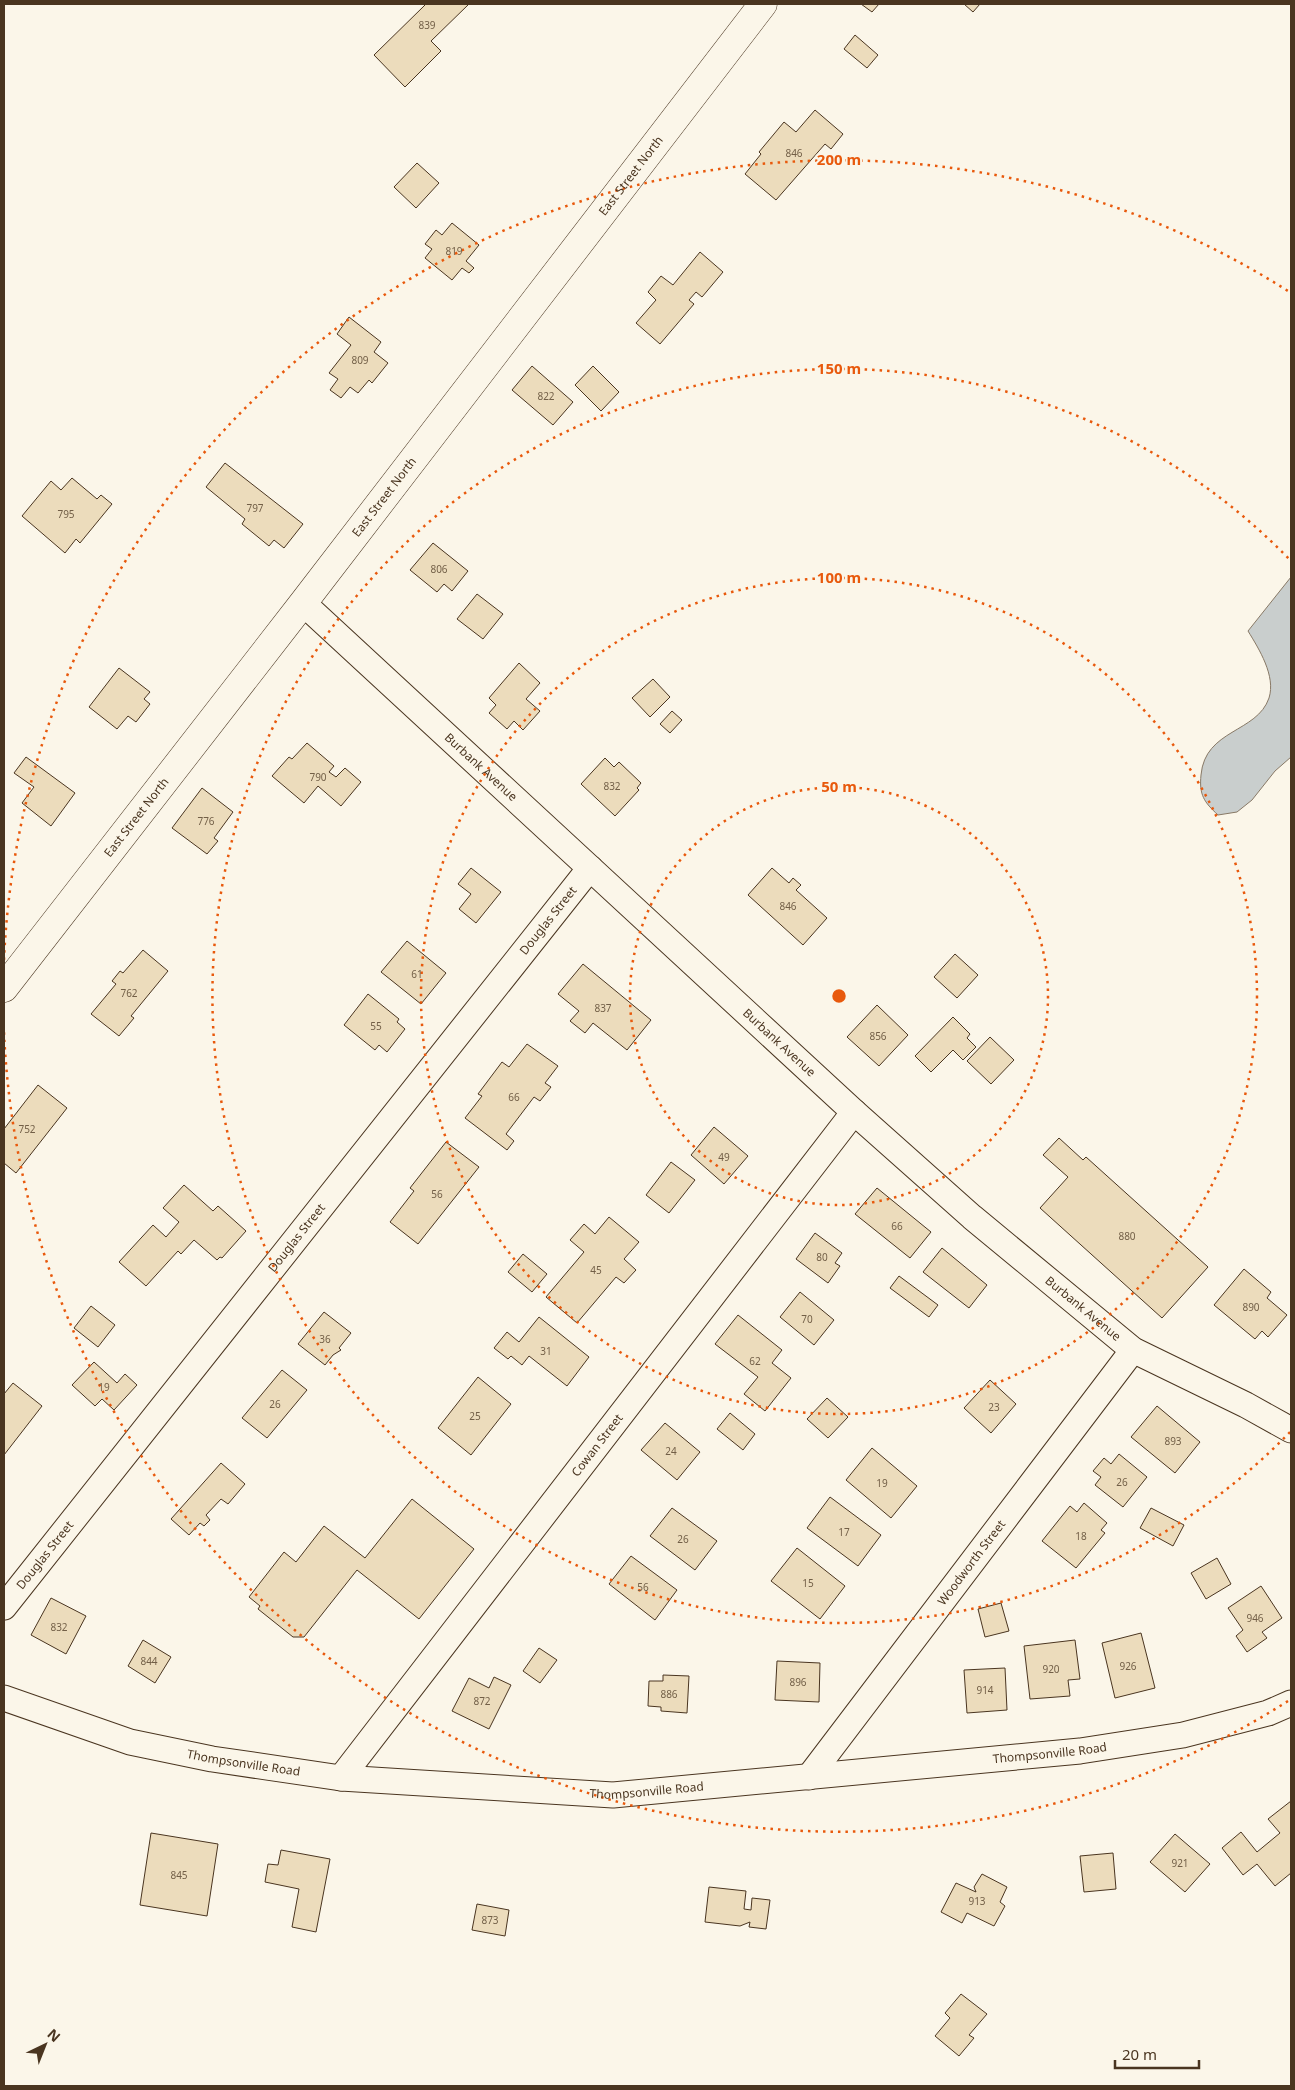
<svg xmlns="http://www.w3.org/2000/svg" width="1295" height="2090" font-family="'Noto Sans',sans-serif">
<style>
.water{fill:#c9cecd;stroke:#887966}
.building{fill:#ecdcbc;stroke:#4a3520}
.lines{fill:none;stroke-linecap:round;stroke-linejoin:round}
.minor-casing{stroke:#4a3520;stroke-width:27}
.secondary-casing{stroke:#4a3520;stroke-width:29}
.minor{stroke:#fbf6e9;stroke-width:25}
.secondary{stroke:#fbf6e9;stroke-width:28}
.ring{fill:none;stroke:#e8590c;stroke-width:2.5;stroke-dasharray:2.5 5}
.labels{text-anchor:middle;stroke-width:4;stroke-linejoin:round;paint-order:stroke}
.number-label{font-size:10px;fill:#725f47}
.street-label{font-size:12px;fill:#4a3520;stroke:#fbf6e9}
.centre{fill:#e8590c;stroke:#fbf6e9;stroke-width:2.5}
.ring-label{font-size:15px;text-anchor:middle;font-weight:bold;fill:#e8590c;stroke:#fbf6e9;stroke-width:4;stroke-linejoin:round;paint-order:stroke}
</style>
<rect width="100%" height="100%" fill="#fbf6e9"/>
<path class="water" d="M1291 577V757L1275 771 1252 800 1237 812 1218 815C1204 802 1199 795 1201 775 1205 729 1257 733 1269 698 1276 676 1259 649 1248 631Z"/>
<g class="building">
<polygon points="423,4 469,4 431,41 441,51 405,87 374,55 425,5"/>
<polygon points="861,4 879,4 872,12"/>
<polygon points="964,4 980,4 973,12"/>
<polygon points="855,35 878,55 867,68 844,49"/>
<polygon points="815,110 843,134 831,149 825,144 776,200 745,174 761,154 759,152 784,122 796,132"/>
<polygon points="417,163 439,183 416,208 394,187"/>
<polygon points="452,223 479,245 466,261 474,268 469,273 462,268 452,280 425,258 432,249 425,244 436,230 442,235"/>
<polygon points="700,252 723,272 702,297 696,292 689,300 694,304 660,344 636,323 656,300 648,292 661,276 673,285"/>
<polygon points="349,317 381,342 374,352 388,363 372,383 369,380 358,393 350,387 341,398 330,390 338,379 329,373 351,345 337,334"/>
<polygon points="532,366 573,402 553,425 512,390"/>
<polygon points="593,366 619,392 601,411 575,385"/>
<polygon points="225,463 303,524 284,548 274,540 269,546 242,524 245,519 206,487"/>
<polygon points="72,478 97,499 101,495 112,504 80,543 76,539 65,553 22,516 51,481 61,490"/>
<polygon points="433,543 468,571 452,591 444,584 437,592 410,570"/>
<polygon points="477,594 503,614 483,639 457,619"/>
<polygon points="519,663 540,683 526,699 540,711 523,730 514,721 507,729 489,713 496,705 489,698"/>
<polygon points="119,668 150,692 144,699 150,704 136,722 128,716 117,729 89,707"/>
<polygon points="653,679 670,697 650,717 632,698"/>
<polygon points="672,711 682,720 670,733 660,724"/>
<polygon points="307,743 334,766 329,772 336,777 345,768 361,782 341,806 318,786 304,803 272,776 289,757 292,759"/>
<polygon points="26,757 75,793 51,826 22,803 34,787 14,773"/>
<polygon points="605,758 614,767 619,762 641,783 637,788 639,790 615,816 581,784"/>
<polygon points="202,788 233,812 214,838 218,841 207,854 172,828"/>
<polygon points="471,868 501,892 476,923 459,909 471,894 458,884"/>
<polygon points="772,868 789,883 793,878 801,885 796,890 827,918 803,945 748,895"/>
<polygon points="407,941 446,973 421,1004 381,972"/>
<polygon points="143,950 168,971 131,1016 134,1018 119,1036 91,1014 116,984 112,981 120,971 123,973"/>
<polygon points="955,954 978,975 957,998 934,977"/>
<polygon points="583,964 651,1020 627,1050 593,1023 585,1033 570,1021 579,1011 558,994"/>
<polygon points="368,994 399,1019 397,1022 405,1029 387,1052 379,1045 375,1050 344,1025"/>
<polygon points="877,1005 908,1035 879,1066 847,1037"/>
<polygon points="953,1017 970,1034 967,1038 976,1047 963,1060 953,1050 931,1072 915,1056"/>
<polygon points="990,1037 1014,1060 991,1084 967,1061"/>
<polygon points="527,1044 558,1066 545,1083 551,1087 540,1101 534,1097 506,1134 514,1141 507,1150 465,1118 482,1096 478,1094 502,1062 509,1067"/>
<polygon points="38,1085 67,1108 16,1173 4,1163 4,1129"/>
<polygon points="714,1127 748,1156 724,1184 691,1155"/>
<polygon points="1059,1138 1083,1160 1086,1157 1208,1267 1162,1318 1040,1208 1068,1177 1043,1155"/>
<polygon points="446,1142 479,1167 418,1244 390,1222 414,1191 410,1188"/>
<polygon points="671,1162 695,1180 669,1213 646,1195"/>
<polygon points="184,1185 213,1211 218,1206 246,1231 222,1258 220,1257 217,1260 194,1240 181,1254 178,1251 146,1286 119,1262 153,1225 166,1237 179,1222 163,1208"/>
<polygon points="877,1188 931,1232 910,1258 855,1214"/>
<polygon points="609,1217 639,1242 624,1259 636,1270 624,1283 616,1277 577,1323 546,1297 584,1252 570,1240 584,1224 595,1234"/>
<polygon points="815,1233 842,1253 835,1263 840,1266 828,1283 796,1259"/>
<polygon points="942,1248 987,1285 969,1308 923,1272"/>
<polygon points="523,1254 547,1274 532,1292 508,1272"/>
<polygon points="1244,1269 1271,1292 1267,1298 1287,1315 1268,1337 1262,1331 1255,1339 1214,1305"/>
<polygon points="899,1276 938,1305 929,1317 890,1288"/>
<polygon points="800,1292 834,1320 814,1345 780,1317"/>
<polygon points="91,1306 115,1325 98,1347 74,1328"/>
<polygon points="324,1312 351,1333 339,1348 341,1350 333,1355 325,1365 298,1344"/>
<polygon points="738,1315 782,1350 772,1363 791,1378 765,1411 744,1394 758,1377 715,1344"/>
<polygon points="539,1317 589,1357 567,1386 529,1356 522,1365 511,1356 508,1359 494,1348 507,1332 519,1342"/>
<polygon points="94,1362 117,1383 125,1374 137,1385 114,1410 102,1399 95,1406 72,1385"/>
<polygon points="282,1370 307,1390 267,1438 242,1418"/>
<polygon points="478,1377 511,1404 471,1455 438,1428"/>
<polygon points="990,1380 1016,1404 991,1433 964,1408"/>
<polygon points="13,1383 42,1406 4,1455 4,1394"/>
<polygon points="827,1398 848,1417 828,1438 807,1419"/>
<polygon points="1157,1406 1200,1442 1175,1473 1131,1437"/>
<polygon points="730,1413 755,1434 743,1450 717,1429"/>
<polygon points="665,1423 700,1452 677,1480 641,1450"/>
<polygon points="872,1448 917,1486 891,1518 846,1480"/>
<polygon points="1119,1454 1147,1477 1123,1507 1095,1485 1101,1477 1093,1471 1104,1458 1111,1464"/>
<polygon points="221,1463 245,1484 228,1504 221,1499 206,1515 210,1520 204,1526 200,1523 189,1535 171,1519"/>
<polygon points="830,1497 881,1535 858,1566 807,1528"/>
<polygon points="412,1499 474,1549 419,1619 357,1570 304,1637 293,1637 258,1609 260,1606 249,1597 284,1552 296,1562 324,1526 365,1558"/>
<polygon points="1084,1503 1107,1523 1101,1530 1105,1533 1076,1568 1042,1541 1070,1506 1077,1512"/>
<polygon points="672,1508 717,1541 695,1570 650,1536"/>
<polygon points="1151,1508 1184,1525 1173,1546 1140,1528"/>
<polygon points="797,1548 845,1586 820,1619 771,1581"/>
<polygon points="631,1556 677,1590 655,1620 609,1584"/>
<polygon points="1217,1558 1231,1584 1206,1599 1191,1573"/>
<polygon points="1261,1586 1282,1618 1262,1632 1267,1638 1247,1652 1236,1636 1243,1630 1228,1608"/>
<polygon points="51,1598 86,1616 66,1654 31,1635"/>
<polygon points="1001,1603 1009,1631 985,1637 978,1609"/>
<polygon points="1141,1633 1155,1688 1115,1698 1102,1643"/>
<polygon points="143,1640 171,1657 155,1683 128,1666"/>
<polygon points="1075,1640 1080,1679 1068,1680 1070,1696 1030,1699 1024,1646"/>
<polygon points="539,1648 557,1660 540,1683 523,1671"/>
<polygon points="777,1661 820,1663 819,1702 775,1700"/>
<polygon points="1005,1668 1007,1710 967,1713 964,1670"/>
<polygon points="663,1675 689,1676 687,1713 661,1711 661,1707 648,1706 649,1681 663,1681"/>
<polygon points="494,1677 511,1685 489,1729 452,1711 469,1678 489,1688"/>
<polygon points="1291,1801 1291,1873 1275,1886 1257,1864 1243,1875 1222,1848 1241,1832 1257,1852 1280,1833 1268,1819"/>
<polygon points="151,1833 218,1844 207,1916 140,1905"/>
<polygon points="1175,1834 1210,1864 1185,1892 1150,1862"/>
<polygon points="281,1850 330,1859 316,1932 292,1927 299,1889 265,1882 268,1864 278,1865"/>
<polygon points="1113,1853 1116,1889 1084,1892 1080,1856"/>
<polygon points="982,1874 1007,1887 1000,1902 1005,1906 994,1926 967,1913 962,1923 941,1912 956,1883 976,1892 974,1887"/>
<polygon points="709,1887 746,1891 744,1909 751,1910 752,1898 770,1900 766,1929 749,1927 750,1922 740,1926 705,1922"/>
<polygon points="477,1904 509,1910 505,1936 472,1930"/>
<polygon points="961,1994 987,2014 969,2035 974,2038 959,2056 935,2036 950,2018 945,2013"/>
</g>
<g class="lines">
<g class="minor-casing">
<g id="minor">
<path id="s1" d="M303 603 854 1112 972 1217 1133 1350 1246 1405 1291 1430"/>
<path id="s2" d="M4 1607 590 868"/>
<path id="s3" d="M4 1698 130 1742 212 1759 341 1778 613 1795 1080 1751 1183 1735 1268 1713 1291 1703"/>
<path id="s4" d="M809 1777 1133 1350"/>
<path id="s5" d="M341 1778 854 1112"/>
</g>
</g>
<g class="secondary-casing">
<g id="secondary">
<path id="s6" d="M4 988 303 603 763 4"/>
</g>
</g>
<use href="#minor" class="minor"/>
<use href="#secondary" class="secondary"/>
</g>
<g class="ring">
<circle cx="839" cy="996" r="209"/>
<circle cx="839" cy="996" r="418"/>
<path d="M1290 1432A627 627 0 1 1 1290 560"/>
<path d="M1288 1701A836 836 0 0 1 4 1032M4 960A836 836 0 0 1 1288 291"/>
</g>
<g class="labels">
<g class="number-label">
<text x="427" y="29">839</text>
<text x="794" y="157">846</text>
<text x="454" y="255">819</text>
<text x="360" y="364">809</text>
<text x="546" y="400">822</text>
<text x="255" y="512">797</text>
<text x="66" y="518">795</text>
<text x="439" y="573">806</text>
<text x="318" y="781">790</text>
<text x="612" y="790">832</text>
<text x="206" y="825">776</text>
<text x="788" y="910">846</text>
<text x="417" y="978">61</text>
<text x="129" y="997">762</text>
<text x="603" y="1012">837</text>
<text x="376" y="1030">55</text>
<text x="878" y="1040">856</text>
<text x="514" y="1101">66</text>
<text x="27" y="1133">752</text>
<text x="724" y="1161">49</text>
<text x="437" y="1198">56</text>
<text x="897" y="1230">66</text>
<text x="1127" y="1240">880</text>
<text x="822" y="1261">80</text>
<text x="596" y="1274">45</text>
<text x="1251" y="1311">890</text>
<text x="807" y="1323">70</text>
<text x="325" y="1343">36</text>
<text x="546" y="1355">31</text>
<text x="755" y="1365">62</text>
<text x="104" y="1391">19</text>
<text x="275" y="1408">26</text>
<text x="994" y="1411">23</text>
<text x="475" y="1420">25</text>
<text x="1173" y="1445">893</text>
<text x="671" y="1455">24</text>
<text x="1122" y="1486">26</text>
<text x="882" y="1487">19</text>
<text x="844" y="1536">17</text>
<text x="1081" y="1540">18</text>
<text x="683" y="1543">26</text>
<text x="808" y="1587">15</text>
<text x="643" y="1591">56</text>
<text x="1255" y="1622">946</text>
<text x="59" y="1631">832</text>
<text x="149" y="1665">844</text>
<text x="1128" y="1670">926</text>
<text x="1051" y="1673">920</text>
<text x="798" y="1686">896</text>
<text x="985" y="1694">914</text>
<text x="669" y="1698">886</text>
<text x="482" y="1705">872</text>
<text x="1180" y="1867">921</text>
<text x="179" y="1879">845</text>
<text x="977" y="1905">913</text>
<text x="490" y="1924">873</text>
</g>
<g class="street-label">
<text dy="4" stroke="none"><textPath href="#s6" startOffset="1026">East Street North</textPath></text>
<text dy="4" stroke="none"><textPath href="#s6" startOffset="621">East Street North</textPath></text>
<text dy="4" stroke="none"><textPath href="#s1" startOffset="242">Burbank Avenue</textPath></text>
<text dy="4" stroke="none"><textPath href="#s6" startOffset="216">East Street North</textPath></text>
<text dy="4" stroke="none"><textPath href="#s2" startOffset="876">Douglas Street</textPath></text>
<text dy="4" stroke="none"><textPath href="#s1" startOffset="648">Burbank Avenue</textPath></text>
<text dy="4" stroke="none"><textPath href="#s2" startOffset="471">Douglas Street</textPath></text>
<text dy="4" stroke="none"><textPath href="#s1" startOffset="1052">Burbank Avenue</textPath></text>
<text dy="4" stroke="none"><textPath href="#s5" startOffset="420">Cowan Street</textPath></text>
<text dy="4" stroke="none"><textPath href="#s2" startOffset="66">Douglas Street</textPath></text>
<text dy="4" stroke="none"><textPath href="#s4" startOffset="269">Woodworth Street</textPath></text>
<text dy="4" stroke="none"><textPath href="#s3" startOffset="1059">Thompsonville Road</textPath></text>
<text dy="4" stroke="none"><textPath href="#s3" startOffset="249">Thompsonville Road</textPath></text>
<text dy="4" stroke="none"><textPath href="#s3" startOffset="654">Thompsonville Road</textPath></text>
</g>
</g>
<circle cx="839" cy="996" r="8" class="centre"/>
<g class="ring-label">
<text x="839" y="165">200 m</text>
<text x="839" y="374">150 m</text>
<text x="839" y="583">100 m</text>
<text x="839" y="792">50 m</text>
</g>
<rect width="1295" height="2090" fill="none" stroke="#4a3520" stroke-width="10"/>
<g transform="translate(45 2045) rotate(43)" stroke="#fbf6e9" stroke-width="4" paint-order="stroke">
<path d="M0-4L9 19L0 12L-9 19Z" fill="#4a3520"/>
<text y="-8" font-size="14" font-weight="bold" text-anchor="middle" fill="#4a3520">N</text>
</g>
<path d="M1115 2060v8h84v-8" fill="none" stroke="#4a3520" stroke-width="2.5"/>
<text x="1122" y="2060" font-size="15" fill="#4a3520" stroke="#fbf6e9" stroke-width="4" paint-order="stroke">20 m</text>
</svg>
